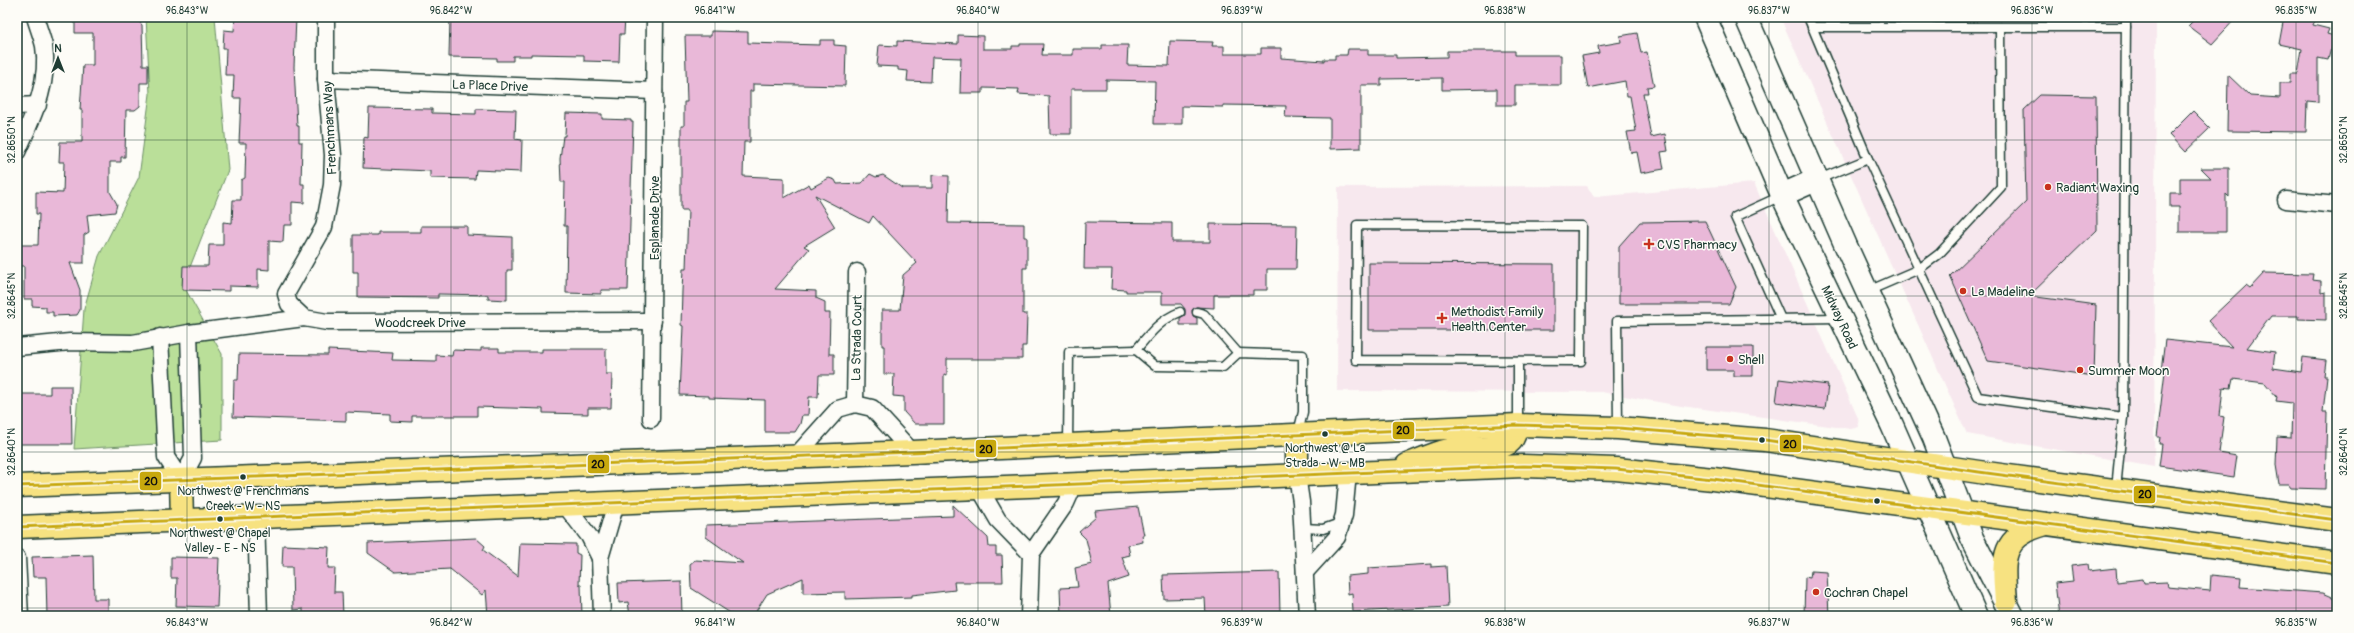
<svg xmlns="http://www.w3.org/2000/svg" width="2354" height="633" font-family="Pangolin,sans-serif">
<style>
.built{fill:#f7e8ee}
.green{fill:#badf99;stroke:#6c8e66}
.building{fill:#e9b8d8;stroke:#1f3d34}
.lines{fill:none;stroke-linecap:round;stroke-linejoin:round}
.service-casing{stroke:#1f3d34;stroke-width:11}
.minor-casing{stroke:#1f3d34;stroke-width:19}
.secondary-casing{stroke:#1f3d34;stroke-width:25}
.primary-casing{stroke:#1f3d34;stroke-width:25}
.service{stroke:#fdfcf7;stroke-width:8}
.minor{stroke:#fdfcf7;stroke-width:16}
.secondary{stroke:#fdfcf7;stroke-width:22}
.primary{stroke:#f7e281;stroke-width:22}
.bus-1-casing{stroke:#fdfcf7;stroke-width:6}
.bus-1{stroke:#c7a80d;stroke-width:3}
.ticks{fill:none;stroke:#1f3d34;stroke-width:1;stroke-opacity:0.45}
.poi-dot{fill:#c8321e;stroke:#fdfcf7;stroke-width:1.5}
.bus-dot{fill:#1f3d34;stroke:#fdfcf7;stroke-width:1.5}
.labels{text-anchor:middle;stroke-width:3;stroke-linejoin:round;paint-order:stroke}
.bus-label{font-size:12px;fill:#1f3d34;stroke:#fdfcf7}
.street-label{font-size:13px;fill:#1f3d34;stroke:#fdfcf7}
.poi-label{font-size:13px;fill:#1f3d34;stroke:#fdfcf7;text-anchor:start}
.line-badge{stroke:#fdfcf7;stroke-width:1.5}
.pale-badge-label{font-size:11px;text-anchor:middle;font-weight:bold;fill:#111}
.neatline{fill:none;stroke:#1f3d34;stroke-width:1.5}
.ticks-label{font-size:10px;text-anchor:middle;fill:#1f3d34}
</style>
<rect width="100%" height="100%" fill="#fdfcf7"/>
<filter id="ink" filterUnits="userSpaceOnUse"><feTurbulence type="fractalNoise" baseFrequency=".025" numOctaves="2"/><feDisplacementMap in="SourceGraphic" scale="8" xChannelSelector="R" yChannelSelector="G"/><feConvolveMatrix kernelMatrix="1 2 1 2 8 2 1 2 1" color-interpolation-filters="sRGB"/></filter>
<g filter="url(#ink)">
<g class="built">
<polygon points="1780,17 2156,17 2154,467 1967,434"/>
<polygon points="1754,183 1858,418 1859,427 1851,429 1681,406 1601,392 1337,391 1338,187 1587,186 1594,197"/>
</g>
<polygon class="green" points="146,17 215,17 228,170 183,285 222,354 222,440 74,449 84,309 99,256 139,177 150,94"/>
<g class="building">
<polygon points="75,17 135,17 142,25 143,65 148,65 148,83 140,83 140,106 135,110 126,110 125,157 121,157 121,162 110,162 110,192 117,204 115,212 87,215 89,232 84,235 84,263 70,263 80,290 80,310 77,315 53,316 53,312 46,312 46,307 32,306 32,299 24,299 24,266 19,266 19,245 38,245 39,214 36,214 36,192 63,193 64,162 59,162 60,142 82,142 82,110 80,110 83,65 93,65 93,33 75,33"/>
<polygon points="235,17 296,17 294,67 297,126 299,126 299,142 302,142 301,184 304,184 304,203 292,202 292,225 284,225 283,242 269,241 269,270 258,269 258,287 229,286 229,291 182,290 183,266 208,266 209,245 223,245 223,222 232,223 233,200 241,200 241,180 245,178 246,143 239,143 241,98 233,98 234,75 225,75 226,48 223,48 224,30 234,31"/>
<polygon points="450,17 625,17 624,34 620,34 619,62 584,61 584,55 531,54 531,56 513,56 513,61 497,61 497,58 449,57"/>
<polygon points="2197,17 2237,17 2212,44 2188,26"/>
<polygon points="2284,17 2315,17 2313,25 2329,29 2327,34 2334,36 2328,60 2318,58 2318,102 2307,101 2306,132 2227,131 2228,75 2250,96 2280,98 2280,83 2290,83 2290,74 2298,74 2302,49 2279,44"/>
<polygon points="711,31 748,32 748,43 820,45 820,40 834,40 834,45 846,46 845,86 753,84 753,91 750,91 750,142 744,142 743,176 784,178 784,198 809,184 811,188 829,178 835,180 837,184 862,183 870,174 876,177 883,175 902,188 932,188 932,175 949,176 948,223 1024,224 1024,237 1027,237 1027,268 1023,268 1023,314 1027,314 1026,346 1022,346 1022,359 947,359 947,375 944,374 944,424 915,424 904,412 904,397 893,396 894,374 884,374 884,346 882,346 882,310 900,310 903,275 917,263 873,216 869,223 815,195 835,227 804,246 809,249 775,289 816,291 816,298 825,302 825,313 830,313 829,354 834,354 834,375 819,375 818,397 809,397 808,415 802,415 800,424 795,432 765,432 765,400 709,398 709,396 680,395 683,326 681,325 682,291 683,269 686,269 688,210 681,210 681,126 684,126 684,102 687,102 685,36 711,36"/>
<polygon points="1637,33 1641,53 1647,52 1654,86 1647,87 1648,93 1643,93 1651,137 1665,134 1668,151 1661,152 1664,169 1641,173 1637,152 1631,153 1627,132 1636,131 1630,96 1627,96 1625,81 1588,88 1582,56 1599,53 1598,46 1621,42 1620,36"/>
<polygon points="958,35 983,36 983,49 1012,49 1012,46 1020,46 1020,44 1043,44 1042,55 1073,55 1073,49 1102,49 1102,45 1128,45 1127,65 1169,66 1170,41 1213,42 1212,46 1224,46 1224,54 1261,54 1261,48 1281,48 1281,58 1324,61 1324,59 1335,59 1335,55 1347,55 1348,49 1368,49 1368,55 1396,55 1396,58 1447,57 1447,51 1515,51 1515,55 1561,55 1561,85 1515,85 1515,105 1497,105 1497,89 1442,90 1442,78 1381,79 1381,85 1361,85 1361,148 1330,149 1330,118 1285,117 1286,106 1223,105 1223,107 1182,106 1182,124 1154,124 1155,81 1106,80 1106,89 1071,89 1071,134 1050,134 1049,96 1018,94 1019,89 983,88 983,93 960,93 961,58 932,57 931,82 907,81 908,71 898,70 898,67 877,66 879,45 897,46 897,41 958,44"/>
<polygon points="2040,95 2096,96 2097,230 2029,296 2096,305 2094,376 1988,361 1950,276 2026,202 2024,110"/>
<polygon points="369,108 432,109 432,113 476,114 476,109 516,110 515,139 522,140 521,172 476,170 475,179 430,178 430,171 363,168 364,137 368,138"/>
<polygon points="2193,111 2210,128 2185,152 2169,135"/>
<polygon points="566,113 602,114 602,119 631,120 631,122 633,122 628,290 601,290 601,294 566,293 567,226 564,226 565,182 561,182 560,159 563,136 565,136"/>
<polygon points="2201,168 2229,168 2229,197 2226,194 2226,232 2179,232 2179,207 2170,207 2170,193 2180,193 2180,178 2211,178"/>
<polygon points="1705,221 1736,287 1729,304 1619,304 1619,246 1640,222"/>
<polygon points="1085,222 1172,223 1172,242 1210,242 1210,224 1297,225 1296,269 1267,269 1267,290 1253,290 1253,295 1214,295 1214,308 1196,307 1192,310 1193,316 1197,318 1197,325 1180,325 1180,318 1185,315 1185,309 1181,304 1162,304 1162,292 1126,292 1126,290 1111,289 1112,269 1084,269"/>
<polygon points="421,226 467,226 467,235 512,237 512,270 507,270 507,300 488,299 488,295 438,294 438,298 358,297 358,272 353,272 353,235 378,235 378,232 421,232"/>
<polygon points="1369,263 1554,264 1554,330 1369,330"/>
<polygon points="2264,273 2313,274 2312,280 2321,281 2321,293 2326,292 2326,320 2298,319 2298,316 2271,316 2247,348 2275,352 2273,368 2301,372 2303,357 2326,360 2324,376 2327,376 2323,412 2327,412 2325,489 2291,488 2288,484 2279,484 2276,465 2277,437 2291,438 2292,403 2276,401 2277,397 2265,383 2233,379 2231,388 2223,387 2220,416 2224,417 2219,453 2237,456 2234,477 2159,466 2162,444 2159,444 2160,437 2157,437 2165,371 2161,371 2165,340 2232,347 2208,321 2246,285 2250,288"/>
<polygon points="1706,347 1753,347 1753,376 1734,376 1734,370 1706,370"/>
<polygon points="481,348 499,348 499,352 542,352 542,349 606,349 606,374 612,374 611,408 588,408 588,414 543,413 543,409 477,407 477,416 412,416 412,422 390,421 390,414 346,412 346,421 233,417 234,380 238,380 239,354 328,355 328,350 393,353 392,360 436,361 436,355 452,356 453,350 481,351"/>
<polygon points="1779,379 1828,385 1825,409 1776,402"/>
<polygon points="50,386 71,386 72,444 17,444 17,394 50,394"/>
<polygon points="953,505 988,538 989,547 996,547 996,555 1002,555 1003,582 954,582 955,590 912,595 912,597 845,599 845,592 803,593 803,578 767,594 753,616 735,616 691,588 690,564 695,560 743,563 706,537 706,525 953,516"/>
<polygon points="1138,507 1144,535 1142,535 1143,542 1128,545 1130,555 1122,557 1129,577 1108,584 1111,616 1061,616 1060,588 1078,587 1075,568 1092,564 1086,539 1079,532 1096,517 1095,511"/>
<polygon points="476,538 485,546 483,550 518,576 520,543 576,544 576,553 580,555 579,585 581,585 582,616 488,616 486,590 482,595 450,569 395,572 368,553 368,543"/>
<polygon points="283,545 329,547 328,568 335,568 334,592 342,592 343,616 308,616 303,615 303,609 293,610 292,567 282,567"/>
<polygon points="93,555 94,599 108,599 108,616 47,616 46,577 33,577 32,557"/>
<polygon points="171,557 219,558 217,607 176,606 177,578 171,578"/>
<polygon points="1431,564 1431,567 1446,566 1448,607 1353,612 1352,593 1348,594 1347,576 1368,574 1368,568"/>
<polygon points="2088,564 2089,571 2116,568 2117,582 2143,579 2144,583 2167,582 2168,587 2210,591 2211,575 2241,578 2240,587 2323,593 2337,599 2337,616 2059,616 2055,583 2073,581 2071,566"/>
<polygon points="1811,571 1827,572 1829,616 1804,616 1805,577 1810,578"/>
<polygon points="1279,572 1280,614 1265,615 1264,613 1206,616 1205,598 1164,599 1163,575"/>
<polygon points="681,581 682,616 630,616 628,602 619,603 618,583"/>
</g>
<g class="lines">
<g class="service-casing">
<g id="service">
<polyline points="1808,17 1868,159 1978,397 2123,417"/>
<polyline points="1812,27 2126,27"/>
<polyline points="1819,179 1868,159"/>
<polygon points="1357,225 1582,226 1581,361 1356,360"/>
<polyline points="1868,291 1919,269 1939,254 2001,187 2000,27"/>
<polyline points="1197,312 1204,314 1238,353"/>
<polyline points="1781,319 1735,217 1781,196"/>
<path d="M1136 350C1150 333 1160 320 1180 312"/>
<polyline points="1518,424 1518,361"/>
<polyline points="1618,427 1617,321 1838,318"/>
<polyline points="1068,444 1069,352 1136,350 1155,366 1223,367 1238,353 1303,355 1303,412 1298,433"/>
<polyline points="2116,489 2123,417 2126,17"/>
<polyline points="1303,528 1323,529 1340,523"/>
</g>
</g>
<g class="minor-casing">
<g id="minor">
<polyline points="326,79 654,91"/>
<polyline points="17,106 38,105"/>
<path d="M17 152C32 118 50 84 44 46 42 37 38 27 35 17"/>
<polyline points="2286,200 2337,205"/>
<polyline points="304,318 289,304 286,294 324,227 332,185 333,155 326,79 326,17"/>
<polyline points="160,337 166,457 181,480 193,458 189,333"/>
<polyline points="17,347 70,342 133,343 189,333 304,318 327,322 653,321"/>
<polyline points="855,404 857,272"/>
<polyline points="651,419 655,17"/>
<polyline points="795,457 838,409 855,404 872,408 912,452"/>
<polyline points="1297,475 1301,502 1307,616"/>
<polyline points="980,489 998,520 1031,554"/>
<polyline points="565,505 589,536 600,558"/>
<polyline points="256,517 259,616"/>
<polyline points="17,558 20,616"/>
<polyline points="1305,572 1337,537 1344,515 1348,473"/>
<polyline points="602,616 600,558 616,503"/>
<polyline points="1029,616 1031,554 1066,503 1074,485"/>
</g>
</g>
<g class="secondary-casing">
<g id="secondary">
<polyline points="1705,17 1782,195 1892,425 1976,616"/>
<polyline points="1746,17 1846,246 1934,438 1972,538 2012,616"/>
<polyline points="1782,195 1818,179"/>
</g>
</g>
<g class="primary-casing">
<g id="primary">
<path d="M1407 465C1424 458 1442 450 1461 448 1474 447 1495 451 1507 444 1514 440 1515 432 1518 425"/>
<polyline points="1297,475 1297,435"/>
<polyline points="181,480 182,520"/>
<polyline points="17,486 912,452 1518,425 1618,428 1765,440 1979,472 2337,520"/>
<polyline points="17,527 1524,466 1616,469 1713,479 2337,563"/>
<path d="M2006 601C2003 560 1999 536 2046 524"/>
</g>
</g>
<use href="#service" class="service"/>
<use href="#minor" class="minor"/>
<use href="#secondary" class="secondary"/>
<use href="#primary" class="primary"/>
<g class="bus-1-casing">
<g id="bus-1">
<polyline points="17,486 912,452 1518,425 1618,428 1765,440 1979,472 2337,520"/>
<polyline points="17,527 1524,466 1616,469 1713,479 2337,563"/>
</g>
</g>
<use href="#bus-1" class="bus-1"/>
</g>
</g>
<path class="ticks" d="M187 17V616M451 17V616M715 17V616M978 17V616M1242 17V616M1505 17V616M1769 17V616M2032 17V616M2296 17V616M17 140H2337M17 296H2337M17 452H2337M17 608H2337"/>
<g class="poi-dot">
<circle cx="2048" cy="187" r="4"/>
<path d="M1647 238h4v4h4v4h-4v4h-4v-4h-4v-4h4z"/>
<circle cx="1963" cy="291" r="4"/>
<path d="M1440 312h4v4h4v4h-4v4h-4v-4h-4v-4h4z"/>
<circle cx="1730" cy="359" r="4"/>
<circle cx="2080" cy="370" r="4"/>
<circle cx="1816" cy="592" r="4"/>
</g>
<g class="bus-dot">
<circle cx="1325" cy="434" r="3.5"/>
<circle cx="1762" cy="440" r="3.5"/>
<circle cx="243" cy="477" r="3.5"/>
<circle cx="1877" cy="501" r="3.5"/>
<circle cx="220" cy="519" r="3.5"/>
</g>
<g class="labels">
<g class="bus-label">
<text x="1325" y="452">Northwest @ La<tspan x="1325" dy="15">Strada - W - MB</tspan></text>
<text x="243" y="495">Northwest @ Frenchmans<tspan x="243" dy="15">Creek - W - NS</tspan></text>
<text x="220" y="537">Northwest @ Chapel<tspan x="220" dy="15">Valley - E - NS</tspan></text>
</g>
<g class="street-label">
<text transform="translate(490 85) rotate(2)" y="5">La Place Drive</text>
<text transform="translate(329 128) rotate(-93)" y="5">Frenchmans Way</text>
<text transform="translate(654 218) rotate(-90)" y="5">Esplanade Drive</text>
<text transform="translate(1840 317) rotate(65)" y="5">Midway Road</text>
<text x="420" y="327">Woodcreek Drive</text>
<text transform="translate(856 338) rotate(-89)" y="5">La Strada Court</text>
</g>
<g class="poi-label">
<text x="2056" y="192">Radiant Waxing</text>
<text x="1657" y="249">CVS Pharmacy</text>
<text x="1971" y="296">La Madeline</text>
<text x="1451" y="316">Methodist Family<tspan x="1451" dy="15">Health Center</tspan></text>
<text x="1738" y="364">Shell</text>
<text x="2088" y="375">Summer Moon</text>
<text x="1824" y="597">Cochran Chapel</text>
</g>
</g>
<g class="line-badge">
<rect x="1392" y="421" width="23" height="19" rx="4" fill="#c7a80d"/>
<rect x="1779" y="434" width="23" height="19" rx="4" fill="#c7a80d"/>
<rect x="975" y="439" width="22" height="19" rx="4" fill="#c7a80d"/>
<rect x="587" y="454" width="23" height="20" rx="4" fill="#c7a80d"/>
<rect x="139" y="471" width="23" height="20" rx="4" fill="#c7a80d"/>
<rect x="2133" y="485" width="23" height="19" rx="4" fill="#c7a80d"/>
</g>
<g class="pale-badge-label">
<text x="1403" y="434">20</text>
<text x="1790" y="448">20</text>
<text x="986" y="453">20</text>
<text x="598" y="468">20</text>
<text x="151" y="485">20</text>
<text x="2145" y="498">20</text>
</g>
<rect width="2354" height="633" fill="none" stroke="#fdfcf7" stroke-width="44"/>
<g transform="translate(58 58)" stroke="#fdfcf7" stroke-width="3" paint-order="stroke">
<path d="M0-3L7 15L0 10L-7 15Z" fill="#1f3d34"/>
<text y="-6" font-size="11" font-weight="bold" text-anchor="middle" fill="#1f3d34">N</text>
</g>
<rect x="22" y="22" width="2310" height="589" class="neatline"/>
<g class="ticks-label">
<text x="187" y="14">96.843°W</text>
<text x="451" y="14">96.842°W</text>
<text x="715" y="14">96.841°W</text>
<text x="978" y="14">96.840°W</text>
<text x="1242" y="14">96.839°W</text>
<text x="1505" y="14">96.838°W</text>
<text x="1769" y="14">96.837°W</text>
<text x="2032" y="14">96.836°W</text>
<text x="2296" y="14">96.835°W</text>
<text transform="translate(11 140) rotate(-90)" y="4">32.8650°N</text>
<text transform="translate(2343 140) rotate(-90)" y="4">32.8650°N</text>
<text transform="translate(11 296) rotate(-90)" y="4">32.8645°N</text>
<text transform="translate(2343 296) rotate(-90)" y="4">32.8645°N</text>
<text transform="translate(11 452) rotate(-90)" y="4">32.8640°N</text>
<text transform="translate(2343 452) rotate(-90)" y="4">32.8640°N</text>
<text x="187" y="626">96.843°W</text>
<text x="451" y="626">96.842°W</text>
<text x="715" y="626">96.841°W</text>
<text x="978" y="626">96.840°W</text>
<text x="1242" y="626">96.839°W</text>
<text x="1505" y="626">96.838°W</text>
<text x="1769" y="626">96.837°W</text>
<text x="2032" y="626">96.836°W</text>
<text x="2296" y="626">96.835°W</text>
</g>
</svg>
